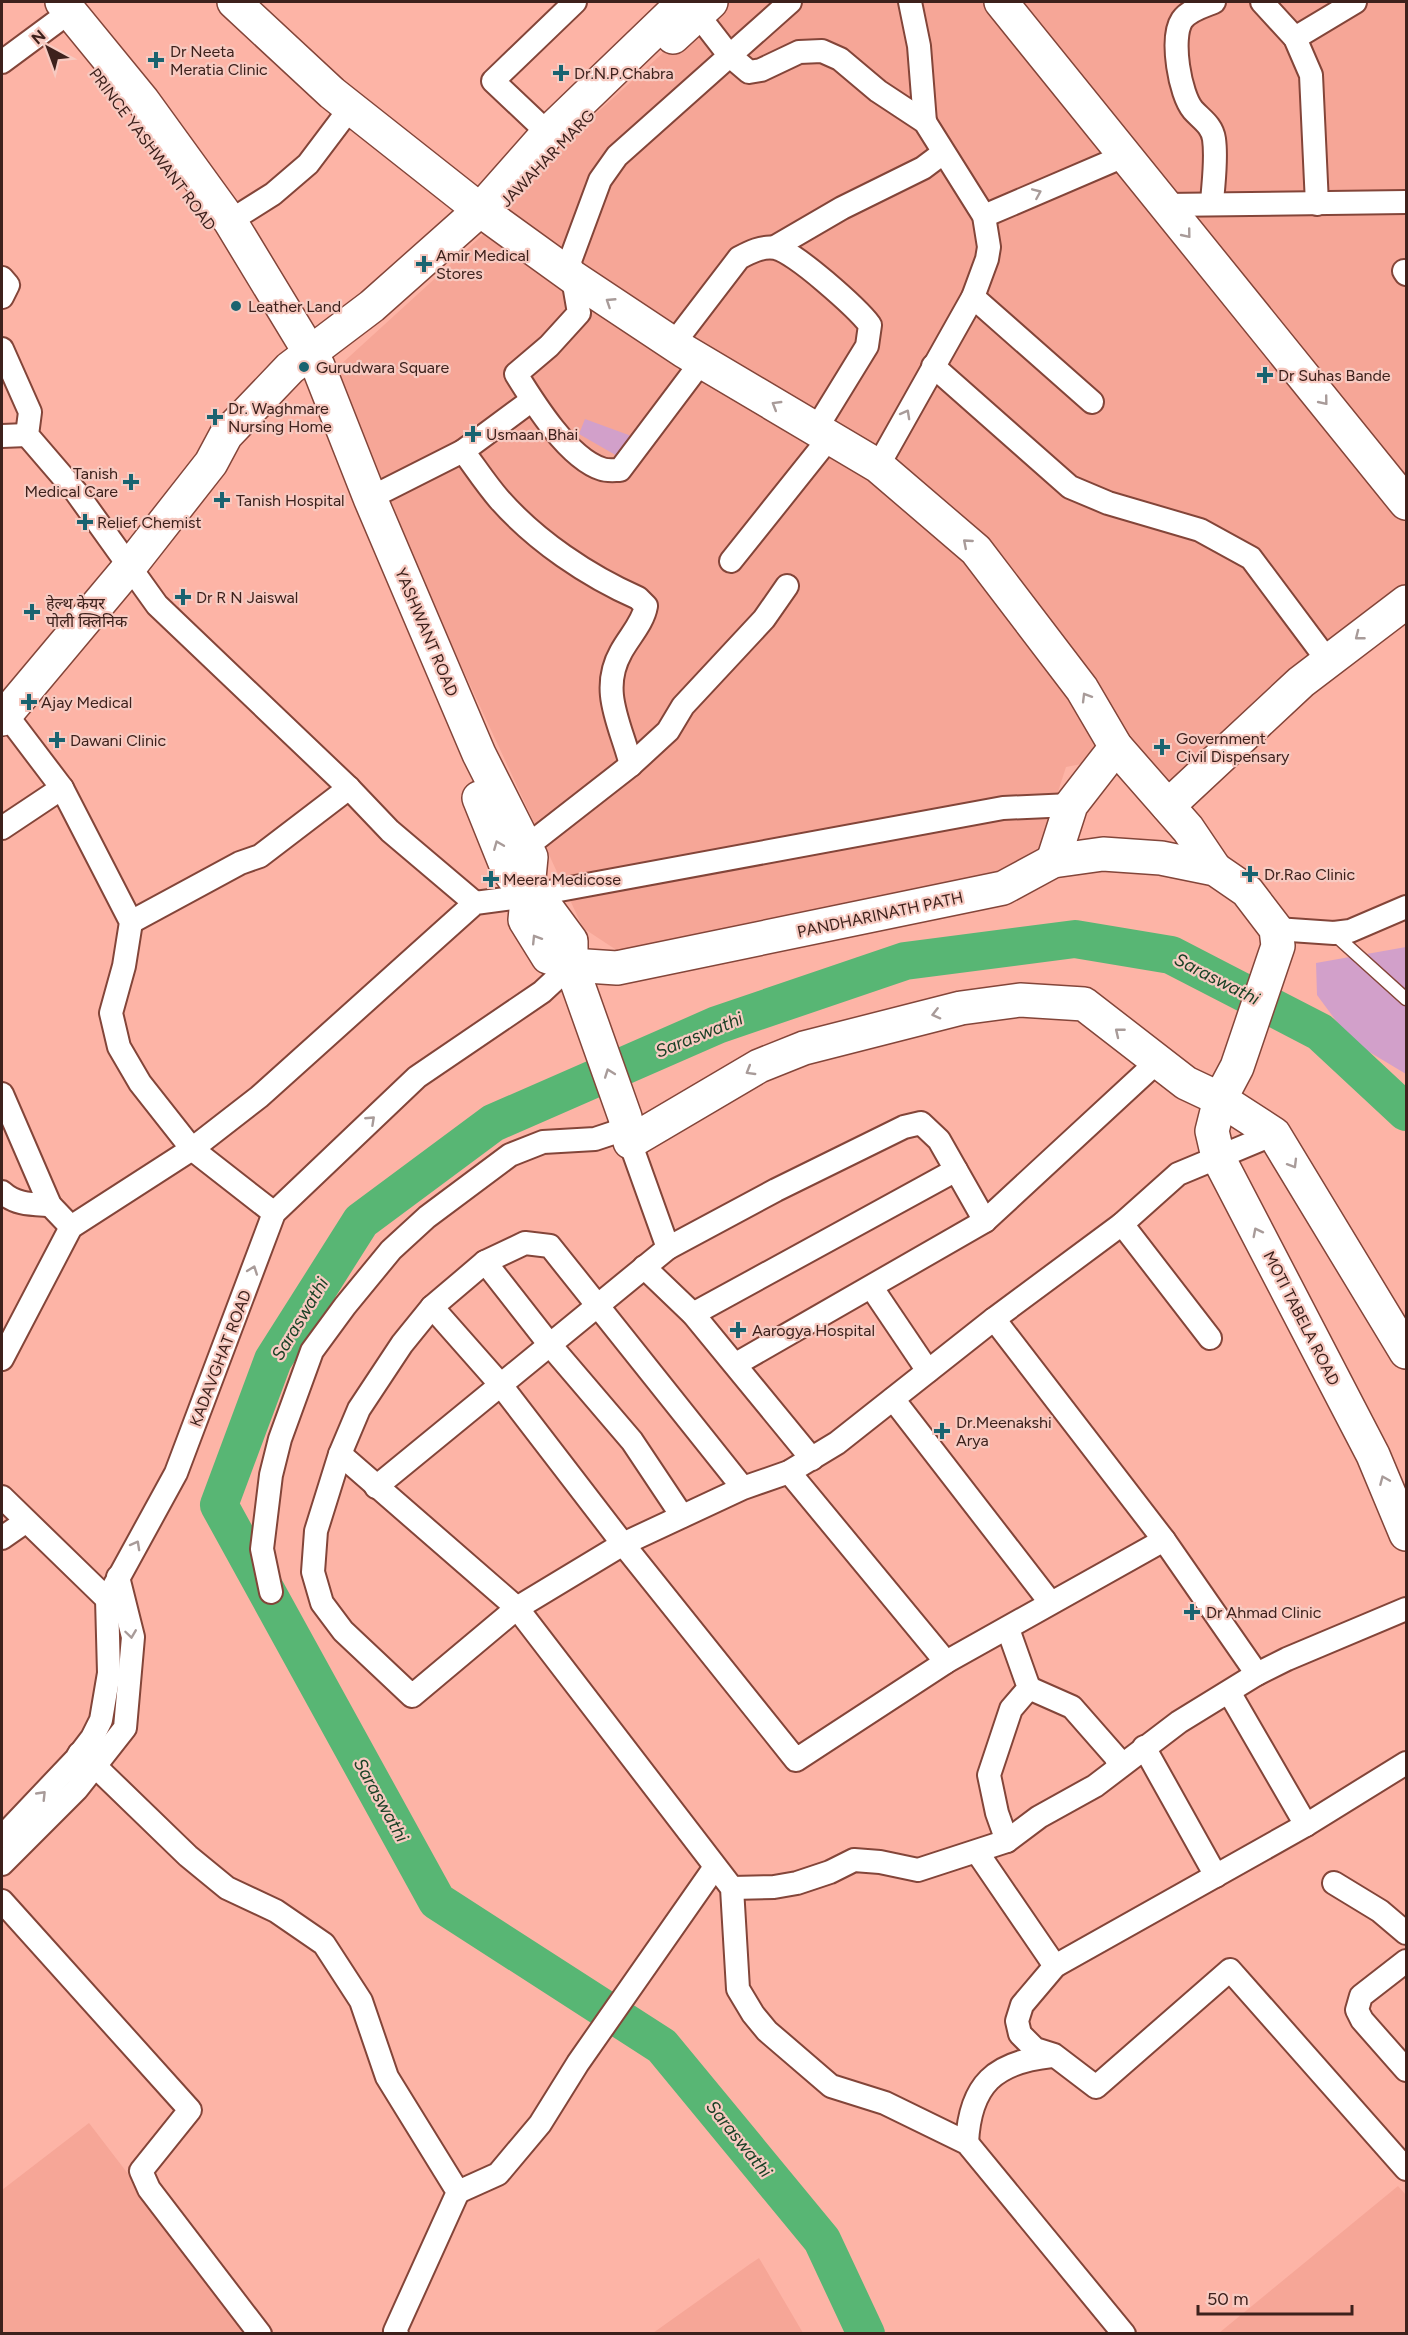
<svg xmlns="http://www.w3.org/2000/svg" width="1408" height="2335" font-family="Figtree,'Noto Sans Devanagari',sans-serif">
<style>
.built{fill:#f6a697}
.green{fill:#d2a0ca}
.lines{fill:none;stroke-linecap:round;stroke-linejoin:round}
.river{stroke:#58b674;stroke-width:38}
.lane-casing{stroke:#834539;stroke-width:15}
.street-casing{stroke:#834539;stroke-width:26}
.secondary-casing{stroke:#834539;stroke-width:36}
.lane{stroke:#fff;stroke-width:12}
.street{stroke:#fff;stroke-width:22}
.secondary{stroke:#fff;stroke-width:33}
.oneway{stroke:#a89b99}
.poi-dot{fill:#196370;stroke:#f7cac1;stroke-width:2}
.labels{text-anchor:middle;stroke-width:4.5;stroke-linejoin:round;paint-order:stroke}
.poi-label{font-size:16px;fill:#3d211c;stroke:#f7cac1;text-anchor:start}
.street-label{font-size:16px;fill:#3d211c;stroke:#f7cac1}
.water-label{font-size:18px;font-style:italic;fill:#194025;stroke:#f7cac1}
</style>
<rect width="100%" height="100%" fill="#fdb4a6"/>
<g class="built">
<polygon points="719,2 1406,2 1406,592 1174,790 1143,752 1066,767 1033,870 621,953 583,928 327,377 499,220 590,119"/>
<polygon points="89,2123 250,2333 2,2334 2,2190"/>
<polygon points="1398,2186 1406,2195 1406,2333 1219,2333"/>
<polygon points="759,2258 803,2333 653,2333 750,2264"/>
</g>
<g class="green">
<polygon points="585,419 645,441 631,464 579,434"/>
<polygon points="1406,947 1406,1074 1351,1041 1317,995 1316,963"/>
</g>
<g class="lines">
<polyline class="river" points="866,2334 822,2240 662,2046 437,1901 219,1505 273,1360 361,1221 493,1123 717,1025 905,961 1075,939 1171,955 1320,1032 1406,1112"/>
<g class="lane-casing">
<polyline id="lane" points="1334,934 1406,999"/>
</g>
<g class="street-casing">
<g id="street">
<polyline points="910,2 919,46 925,122"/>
<polyline points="1262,2 1295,38 1311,75 1317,204"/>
<polyline points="698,15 729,55 749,72 761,70 799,52 822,51 840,59 878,91 925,122 984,216 989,247 987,259 973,297 878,466"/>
<polyline points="1295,38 1355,2"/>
<polyline points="2,62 56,22"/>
<polyline points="548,133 493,81 575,2"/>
<path d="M1212 204C1213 184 1217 160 1214 139 1212 125 1201 119 1193 110 1180 95 1170 38 1182 20 1189 10 1204 6 1214 2"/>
<polyline points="1164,205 1406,202"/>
<polyline points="984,216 1124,156"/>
<polyline points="230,221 273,194 308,164 351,107"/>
<polyline points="775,247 842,208 923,168 943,153"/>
<polyline points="1404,271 1406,274"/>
<polyline points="2,278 8,285 2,297"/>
<polyline points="973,297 1092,402"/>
<path d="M674 343 739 258C750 252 762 246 775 248 793 250 858 309 870 325L867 346 816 429"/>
<polyline points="2,349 30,412 27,435 76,492 157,605 349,788 390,831 475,903"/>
<path d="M702 361 620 470C615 470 607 471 602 469 568 458 534 403 516 374L549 346 579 313 570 261 600 180 617 156 790 2"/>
<polyline points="933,366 1070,487 1108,503 1200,530 1251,558 1328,661"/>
<polyline points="2,436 27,435"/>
<path d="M463 451C475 467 486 484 499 499 536 541 588 576 638 598L646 606C643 623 629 637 621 652 599 691 621 725 631 765"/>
<polyline points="370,498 463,451 532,400"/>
<polyline points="731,561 830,437"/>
<polyline points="2,709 62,788 131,922 124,966 111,1013 119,1047 140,1083 192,1149 274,1213"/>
<polyline points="2,828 62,788"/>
<polyline points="526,847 631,765 668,731 683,706 764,619 787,586"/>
<polyline points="131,922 240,863 260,856 349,788"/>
<polyline points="1276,929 1334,933 1350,931 1406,907"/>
<polyline points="2,1094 50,1205 71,1227"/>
<polyline points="630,1142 668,1248"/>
<path d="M2 1192C16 1205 32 1204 50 1205"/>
<polyline points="985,1221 1157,1062"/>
<polyline points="1122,1224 1210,1338"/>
<polyline points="485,1262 550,1345 632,1441 682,1516"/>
<polyline points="644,1267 693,1314 812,1459"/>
<polyline points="872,1288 928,1371"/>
<polyline points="432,1307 500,1384 623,1544 796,1760 946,1662 1164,1540"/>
<polyline points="693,1314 956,1170"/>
<polyline points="994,1319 1164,1540 1257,1674"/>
<polyline points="2,1359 71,1227 192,1149 259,1097 475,903 527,896 1003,808 1071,805"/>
<polyline points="893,1399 1050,1602"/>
<polyline points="340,1454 517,1608 732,1888 738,1989 753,2014 767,2031 831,2086 885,2103 967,2143 1124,2334"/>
<polyline points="789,1472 946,1662"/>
<polyline points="376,1487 668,1248 776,1190 904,1127 921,1123 939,1140 985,1221 736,1364"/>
<polyline points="743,1488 550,1246 525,1243 485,1262 432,1307 402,1344 359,1409 340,1454 316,1531 313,1572 322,1603 343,1631 412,1696 517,1608 623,1544 743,1488 789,1472 837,1443 994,1319 1122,1224 1178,1174 1274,1134"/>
<polyline points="2,1497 107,1599"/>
<polyline points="2,1538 25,1522"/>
<polyline points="271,1592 262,1549 271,1475 280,1439 312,1351 345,1306 391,1250 427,1217 510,1155 543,1142 595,1139 619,1131 625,1117"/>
<polyline points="1029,1688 1072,1707 1115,1756 1120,1766"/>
<polyline points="1229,1692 1306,1825"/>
<polyline points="1144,1747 1216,1876"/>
<polyline points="79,1754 96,1767 188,1856 227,1888 276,1911 324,1944 361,2001 387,2077 458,2192 395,2331 397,2334"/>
<polyline points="1406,1763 1306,1825 1055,1966 1022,2005 1017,2021 1020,2034 1035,2049 1054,2055 1096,2087 1230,1970 1406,2169"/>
<polyline points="2,1837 76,1759 92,1738 101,1720 109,1673 107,1599 176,1473 274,1213 417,1077 542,992 571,965"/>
<polyline points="1007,1841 997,1813 989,1775 1011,1709 1029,1688 1008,1629"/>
<polyline points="977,1852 1055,1966"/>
<polyline points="2,1864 77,1789 125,1728 133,1637 118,1577"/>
<polyline points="1334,1883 1380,1911 1406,1933"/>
<polyline points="732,1888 774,1887 797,1883 830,1872 854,1860 880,1862 918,1870 1007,1841 1039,1817 1095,1786 1179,1722 1257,1674 1287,1659 1406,1609"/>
<polyline points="2,1901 190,2110 141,2171 149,2189 260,2334"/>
<polyline points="1406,1961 1361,1996 1357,2010 1362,2020 1406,2070"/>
<path d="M967 2143C970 2084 995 2062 1052 2056"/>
<polyline points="458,2192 498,2174 540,2124 578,2063 715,1867"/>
</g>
</g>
<g class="secondary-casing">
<g id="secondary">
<polyline points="62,2 143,101 230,221 318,366 370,498 479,754 531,857 525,920 548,957 571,965 617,968 1003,888 1053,861 1103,854 1161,858 1215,869 1247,891 1276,929 1278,946 1237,1067 1220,1099 1212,1131 1218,1157 1373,1455 1406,1534"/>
<polyline points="234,2 332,93 480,210 574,278 684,351 878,466 976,550 1082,689 1116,747 1188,829 1215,869"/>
<polyline points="1001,2 1406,503"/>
<polyline points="673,37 711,2"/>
<polyline points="2,719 131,565 211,463 226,435 290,368 372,306 480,210 548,133 684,2"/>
<polyline points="479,798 508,870 527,896 546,907 571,941 571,965 625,1117 630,1142 759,1066 804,1048 961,1008 1020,1000 1084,1004 1186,1083 1220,1099 1274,1134 1406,1352"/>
<polyline points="1168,806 1301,682 1406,602"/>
<polyline points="1053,861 1071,805 1116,747"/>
</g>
</g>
<use href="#lane" class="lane"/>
<use href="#street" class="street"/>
<use href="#secondary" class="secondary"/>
</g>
<defs><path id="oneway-chevron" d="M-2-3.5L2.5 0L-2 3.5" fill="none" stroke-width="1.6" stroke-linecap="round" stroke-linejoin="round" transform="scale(1.5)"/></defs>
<g class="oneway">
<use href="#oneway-chevron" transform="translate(1037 193) rotate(-23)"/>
<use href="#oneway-chevron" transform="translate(1187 234) rotate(51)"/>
<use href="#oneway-chevron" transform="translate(610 302) rotate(-147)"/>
<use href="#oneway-chevron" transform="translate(1324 401) rotate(51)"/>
<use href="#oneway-chevron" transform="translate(776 405) rotate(-149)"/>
<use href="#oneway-chevron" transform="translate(906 414) rotate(-61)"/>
<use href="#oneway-chevron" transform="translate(967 543) rotate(-139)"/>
<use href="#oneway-chevron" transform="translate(1359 636) rotate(142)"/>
<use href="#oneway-chevron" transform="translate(1086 697) rotate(-121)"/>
<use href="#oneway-chevron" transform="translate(498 845) rotate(-112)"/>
<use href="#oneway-chevron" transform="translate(536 939) rotate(-122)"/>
<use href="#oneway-chevron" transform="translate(936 1014) rotate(166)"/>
<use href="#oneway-chevron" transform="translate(1119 1032) rotate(-141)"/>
<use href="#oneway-chevron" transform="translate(750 1071) rotate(149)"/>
<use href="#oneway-chevron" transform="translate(609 1073) rotate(-110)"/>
<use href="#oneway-chevron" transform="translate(371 1120) rotate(-43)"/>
<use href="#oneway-chevron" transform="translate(1293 1164) rotate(59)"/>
<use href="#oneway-chevron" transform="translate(1257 1232) rotate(-117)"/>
<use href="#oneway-chevron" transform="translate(253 1270) rotate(-70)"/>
<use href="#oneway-chevron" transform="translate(1384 1480) rotate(-113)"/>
<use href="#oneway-chevron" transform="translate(136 1545) rotate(-61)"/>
<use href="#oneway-chevron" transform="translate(131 1634) rotate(82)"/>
<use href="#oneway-chevron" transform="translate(42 1795) rotate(-46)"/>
</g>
<g class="poi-dot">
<path d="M153 51h6v6h6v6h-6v6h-6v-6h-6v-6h6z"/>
<path d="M558 64h6v6h6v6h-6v6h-6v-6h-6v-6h6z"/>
<path d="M421 255h6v6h6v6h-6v6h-6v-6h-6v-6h6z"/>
<circle cx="236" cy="306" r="6"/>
<circle cx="304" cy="367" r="6"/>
<path d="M1262 366h6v6h6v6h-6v6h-6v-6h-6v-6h6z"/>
<path d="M212 408h6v6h6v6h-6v6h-6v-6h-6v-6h6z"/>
<path d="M470 425h6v6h6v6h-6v6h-6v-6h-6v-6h6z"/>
<path d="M128 473h6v6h6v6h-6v6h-6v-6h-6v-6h6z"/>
<path d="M219 491h6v6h6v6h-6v6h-6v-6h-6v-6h6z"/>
<path d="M82 513h6v6h6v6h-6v6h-6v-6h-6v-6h6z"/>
<path d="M180 588h6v6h6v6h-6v6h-6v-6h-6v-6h6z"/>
<path d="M29 603h6v6h6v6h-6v6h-6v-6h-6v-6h6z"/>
<path d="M26 693h6v6h6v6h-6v6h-6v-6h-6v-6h6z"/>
<path d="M54 731h6v6h6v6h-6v6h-6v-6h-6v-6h6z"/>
<path d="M1159 738h6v6h6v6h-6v6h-6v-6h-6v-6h6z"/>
<path d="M1247 865h6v6h6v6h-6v6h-6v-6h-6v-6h6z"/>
<path d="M488 870h6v6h6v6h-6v6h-6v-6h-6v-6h6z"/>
<path d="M735 1321h6v6h6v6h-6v6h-6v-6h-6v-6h6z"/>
<path d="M939 1422h6v6h6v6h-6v6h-6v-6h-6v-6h6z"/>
<path d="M1189 1603h6v6h6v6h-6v6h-6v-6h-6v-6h6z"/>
</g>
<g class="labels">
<g class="poi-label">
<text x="170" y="57">Dr Neeta<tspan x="170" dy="18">Meratia Clinic</tspan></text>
<text x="574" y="79">Dr.N.P.Chabra</text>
<text x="436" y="261">Amir Medical<tspan x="436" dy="18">Stores</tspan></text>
<text x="248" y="312">Leather Land</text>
<text x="316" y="373">Gurudwara Square</text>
<text x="1278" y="381">Dr Suhas Bande</text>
<text x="228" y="414">Dr. Waghmare<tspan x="228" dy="18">Nursing Home</tspan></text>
<text x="486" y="440">Usmaan Bhai</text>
<text x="118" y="479" text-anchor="end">Tanish<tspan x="118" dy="18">Medical Care</tspan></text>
<text x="236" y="506">Tanish Hospital</text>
<text x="97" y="528">Relief Chemist</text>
<text x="196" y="603">Dr R N Jaiswal</text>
<text x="46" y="609">हेल्थ केयर<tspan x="46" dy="18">पोली क्लिनिक</tspan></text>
<text x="41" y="708">Ajay Medical</text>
<text x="1176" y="744">Government<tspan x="1176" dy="18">Civil Dispensary</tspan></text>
<text x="70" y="746">Dawani Clinic</text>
<text x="1264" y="880">Dr.Rao Clinic</text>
<text x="503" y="885">Meera Medicose</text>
<text x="752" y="1336">Aarogya Hospital</text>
<text x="956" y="1428">Dr.Meenakshi<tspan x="956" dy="18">Arya</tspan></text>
<text x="1206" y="1618">Dr Ahmad Clinic</text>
</g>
<g class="street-label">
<text transform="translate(153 149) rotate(53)" y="6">PRINCE YASHWANT ROAD</text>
<text transform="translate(547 158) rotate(-46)" y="6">JAWAHAR MARG</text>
<text transform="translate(427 632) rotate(67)" y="6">YASHWANT ROAD</text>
<text transform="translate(880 914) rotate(-12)" y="6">PANDHARINATH PATH</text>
<text transform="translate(1302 1318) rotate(63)" y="6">MOTI TABELA ROAD</text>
<text transform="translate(220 1358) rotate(-69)" y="6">KADAVGHAT ROAD</text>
</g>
<g class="water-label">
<text transform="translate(1217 979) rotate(27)" y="6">Saraswathi</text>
<text transform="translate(699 1035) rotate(-22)" y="6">Saraswathi</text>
<text transform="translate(300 1319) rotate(-59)" y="6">Saraswathi</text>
<text transform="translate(381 1800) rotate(61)" y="6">Saraswathi</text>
<text transform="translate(739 2139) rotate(51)" y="6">Saraswathi</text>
</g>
</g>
<rect width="1408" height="2335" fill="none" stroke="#3d211c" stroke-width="6"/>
<g transform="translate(48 48) rotate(319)" stroke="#f7cac1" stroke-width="4.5" paint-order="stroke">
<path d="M0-4.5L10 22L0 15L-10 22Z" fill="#3d211c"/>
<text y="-9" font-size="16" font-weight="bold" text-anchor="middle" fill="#3d211c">N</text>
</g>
<path d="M1198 2305v9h154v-9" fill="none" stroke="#3d211c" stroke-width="3"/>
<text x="1207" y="2305" font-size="18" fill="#3d211c" stroke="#f7cac1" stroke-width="4.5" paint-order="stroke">50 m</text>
</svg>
